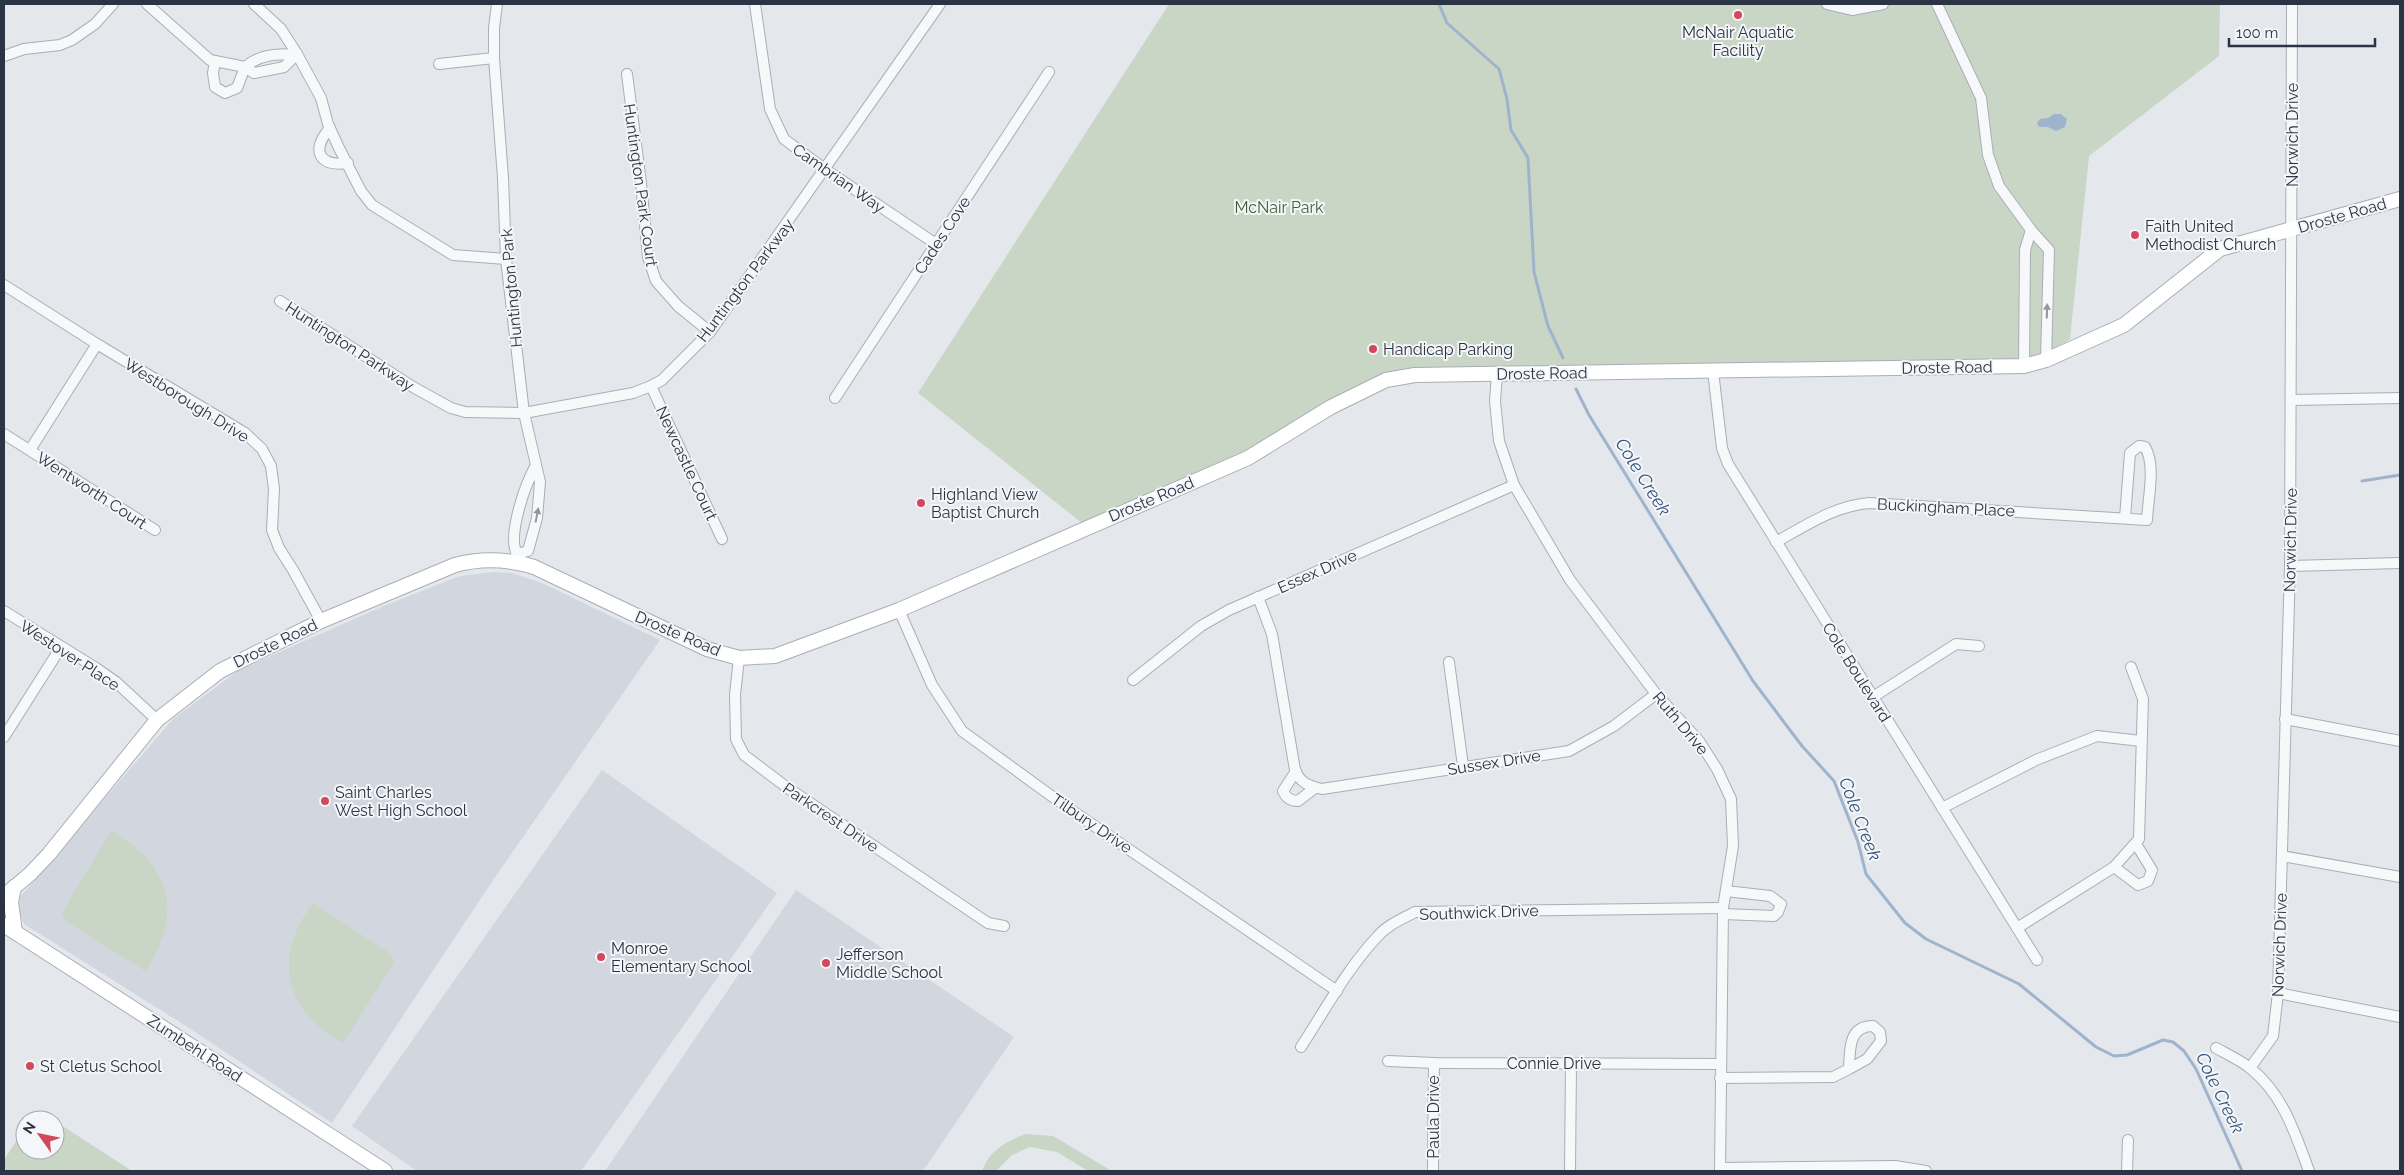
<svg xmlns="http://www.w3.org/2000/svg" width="2404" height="1175" font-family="Raleway,sans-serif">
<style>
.built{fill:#d2d6de}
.green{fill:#c9d6c5}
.water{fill:#9fb4cc}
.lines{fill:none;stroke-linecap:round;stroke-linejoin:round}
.stream{stroke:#9fb4cc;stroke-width:3}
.street-casing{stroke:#a9aeb7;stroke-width:12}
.secondary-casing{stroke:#a9aeb7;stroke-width:16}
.street{stroke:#f7f8fa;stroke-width:10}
.secondary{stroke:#fff;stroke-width:14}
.oneway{fill:#9196a0}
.poi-dot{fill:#d1495b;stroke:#f4f6f9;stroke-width:2}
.labels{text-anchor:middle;stroke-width:4;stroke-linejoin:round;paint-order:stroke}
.poi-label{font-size:16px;fill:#2b3445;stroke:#f4f6f9;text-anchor:start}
.street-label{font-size:16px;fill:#2b3445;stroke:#f4f6f9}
.park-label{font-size:16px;fill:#3f6138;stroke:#f4f6f9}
.water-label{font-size:18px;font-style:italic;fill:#34527a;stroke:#f4f6f9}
</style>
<rect width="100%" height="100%" fill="#e4e7ec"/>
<g class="built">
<polygon points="494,572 512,573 542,583 660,640 491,883 332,1123 189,1028 24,924 19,912 20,897 173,719 239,670 386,605 460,576"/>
<polygon points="602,770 777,893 581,1171 417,1171 352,1126"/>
<polygon points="796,890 1014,1037 923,1171 605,1171"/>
</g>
<g class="green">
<polygon points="1169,4 2220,4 2219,56 2089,156 2070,339 2037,362 1386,380 1248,458 1087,527 918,393"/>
<path d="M111 831C171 864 184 914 145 971L66 921 62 912Z"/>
<path d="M313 903 391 954 394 963 343 1043C284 1010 272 957 313 903Z"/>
<polygon points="55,1121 132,1171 4,1171 4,1160 25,1127 25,1150 55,1150"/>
<path d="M1026 1134 1053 1136 1112 1171H1088L1057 1152 1030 1147 1012 1155 996 1171H982C989 1151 1006 1141 1026 1134Z"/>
</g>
<polygon class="water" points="2054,114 2061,114 2067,119 2065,127 2056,131 2048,127 2039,127 2037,123 2040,119 2048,118"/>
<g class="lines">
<g class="stream">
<polyline points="1439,4 1447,23 1499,69 1507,99 1511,130 1528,158 1534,272 1548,326 1563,358"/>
<polyline points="1576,389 1589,415 1753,681 1802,746 1834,781 1858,842 1866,874 1905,923 1926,939 2019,984 2096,1047 2114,1056 2127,1055 2163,1040 2173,1042 2184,1051 2196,1069 2242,1171"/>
<polyline points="2362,481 2400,475"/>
</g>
<g class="street-casing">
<g id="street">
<path d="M147 4 210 60 245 67C260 54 277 54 297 54"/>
<polyline points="254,4 281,29 297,54 321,98 328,124 339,148 361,191 372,205 453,255 506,259"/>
<polyline points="497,4 494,28 494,58 503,178 506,259 524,413 540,482 537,518 528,551 517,554 513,560"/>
<polyline points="755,4 770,109 784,139 826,170 936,244"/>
<polyline points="1827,4 1852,10 1883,4"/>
<polyline points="1937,4 1981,98 1988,155 1999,186 2031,230"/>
<polyline points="4,56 24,49 60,45 72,40 95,24 113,4"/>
<polyline points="215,61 213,73 215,87 225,93 237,88 245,67 254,73 284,67 297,54"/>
<polyline points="439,64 494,58"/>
<polyline points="627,74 641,183 648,257 656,281 678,306 710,332"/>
<path d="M330 128C311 150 318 167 348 163"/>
<polyline points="4,285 97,344 245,433 262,449 271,466 274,489 272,530 279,548 293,570 321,621"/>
<polyline points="280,301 413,387 451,408 465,412 524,413 633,393 651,386 662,380 710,332 940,4"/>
<polyline points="2024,366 2025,250 2031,230 2049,250 2046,360"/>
<polyline points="1713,371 1722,448 1728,464 2037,960"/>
<polyline points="1497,374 1495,401 1499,441 1514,485 1570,580 1656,694 1699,741 1717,769 1731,799 1733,846 1723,908 1720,1171"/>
<polyline points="651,386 722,539"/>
<polyline points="835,398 1049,72"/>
<polyline points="2292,400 2400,398"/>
<polyline points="4,434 155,530"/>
<polyline points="30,450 97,344"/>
<path d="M1776 542C1805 526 1834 506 1869 503L2147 520C2148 498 2156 465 2145 447L2139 446 2130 453 2125 518"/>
<path d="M517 554C507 536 525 485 535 467"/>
<polyline points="2290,566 2400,563"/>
<path d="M1258 597 1272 634 1295 770C1300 783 1309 786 1322 789L1569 751 1614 726 1656 694"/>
<polyline points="899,610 932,685 962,731 1068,808 1337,991"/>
<polyline points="4,611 96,668 116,682 157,720"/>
<polyline points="739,658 735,695 736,739 744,755 785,786 988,923 1004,926"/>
<polyline points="1449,662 1463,766"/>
<polyline points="1133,680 1201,626 1229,610 1514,485"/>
<polyline points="1873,697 1956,644 1979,646"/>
<polyline points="2285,719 2400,741"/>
<polyline points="4,737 61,647"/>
<path d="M1296 771 1283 791C1286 798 1291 801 1298 801L1315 788"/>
<polyline points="1942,808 2036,760 2097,736 2141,741"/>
<polyline points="2282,856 2400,877"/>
<polyline points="2114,867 2138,885 2148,881 2152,870 2136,844"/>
<polyline points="1723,914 1774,916 1778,912 1781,904 1770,896 1726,891"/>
<polyline points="2017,928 2114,867 2139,839 2143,699 2131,667"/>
<polyline points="2278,993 2400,1017"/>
<path d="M1301 1047C1325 1010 1347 969 1377 937 1387 925 1402 919 1415 912L1723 908"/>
<path d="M2216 1048C2227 1054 2240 1060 2250 1068 2283 1094 2295 1133 2309 1171"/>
<polyline points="1388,1061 1434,1063 1720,1064"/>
<polyline points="2250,1068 2273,1036 2278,993 2290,566 2292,4"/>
<path d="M1720 1078 1833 1077 1849 1069C1850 1050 1848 1026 1873 1026L1880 1032 1881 1041 1867 1059 1849 1069"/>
<polyline points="1720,1168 1895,1166 1926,1171"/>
<polyline points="1433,1171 1434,1063"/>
<polyline points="1570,1171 1571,1063"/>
<polyline points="2127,1171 2128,1140"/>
</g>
</g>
<g class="secondary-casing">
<g id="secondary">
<polyline points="14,887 11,902 15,932"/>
<path d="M4 896 30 874 49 854 157 720 220 671 321 621 455 565C481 558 508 559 534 567L707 649 739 658 775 656 899 610 1248 458 1331 407 1386 380 1415 375 2024 366 2046 360 2124 325 2220 249 2400 199"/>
<polyline points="4,925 385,1171"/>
</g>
</g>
<use href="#street" class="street"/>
<use href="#secondary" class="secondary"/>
</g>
<defs><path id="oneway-solid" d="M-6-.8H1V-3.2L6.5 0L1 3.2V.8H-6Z" transform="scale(1.25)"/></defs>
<g class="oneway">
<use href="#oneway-solid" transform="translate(2047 311) rotate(-88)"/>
<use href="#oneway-solid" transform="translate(537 515) rotate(-79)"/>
</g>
<g class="poi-dot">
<circle cx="1738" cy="15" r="5"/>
<circle cx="2135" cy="235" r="5"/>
<circle cx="1373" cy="349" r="5"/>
<circle cx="921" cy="503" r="5"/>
<circle cx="325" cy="801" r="5"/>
<circle cx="601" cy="957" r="5"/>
<circle cx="826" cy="963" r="5"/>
<circle cx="30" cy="1066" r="5"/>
</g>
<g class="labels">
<g class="poi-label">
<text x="1738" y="38" text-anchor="middle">McNair Aquatic<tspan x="1738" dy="18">Facility</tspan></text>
<text x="2145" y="232">Faith United<tspan x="2145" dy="18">Methodist Church</tspan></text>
<text x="1383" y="355">Handicap Parking</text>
<text x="931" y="500">Highland View<tspan x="931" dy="18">Baptist Church</tspan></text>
<text x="335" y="798">Saint Charles<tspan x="335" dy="18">West High School</tspan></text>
<text x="611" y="954">Monroe<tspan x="611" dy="18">Elementary School</tspan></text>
<text x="836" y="960">Jefferson<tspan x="836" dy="18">Middle School</tspan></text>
<text x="40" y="1072">St Cletus School</text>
</g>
<g class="street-label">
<text transform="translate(2292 135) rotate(-90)" y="6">Norwich Drive</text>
<text transform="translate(839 178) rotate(35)" y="6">Cambrian Way</text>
<text transform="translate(641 185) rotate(82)" y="6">Huntington Park Court</text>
<text transform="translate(2342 215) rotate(-16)" y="6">Droste Road</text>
<text transform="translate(942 235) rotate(-57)" y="6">Cades Cove</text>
<text transform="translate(745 280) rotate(-53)" y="6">Huntington Parkway</text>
<text transform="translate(511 288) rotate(-95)" y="6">Huntington Park</text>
<text transform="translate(350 346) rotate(33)" y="6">Huntington Parkway</text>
<text transform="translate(1947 367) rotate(-1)" y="6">Droste Road</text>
<text transform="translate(1542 373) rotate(-1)" y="6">Droste Road</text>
<text transform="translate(187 400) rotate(32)" y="6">Westborough Drive</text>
<text transform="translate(687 463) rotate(65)" y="6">Newcastle Court</text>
<text transform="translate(92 490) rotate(33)" y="6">Wentworth Court</text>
<text transform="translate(1151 499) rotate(-23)" y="6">Droste Road</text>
<text transform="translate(1946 507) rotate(3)" y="6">Buckingham Place</text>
<text transform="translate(2290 540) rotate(-89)" y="6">Norwich Drive</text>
<text transform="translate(1317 571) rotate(-24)" y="6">Essex Drive</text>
<text transform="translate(678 633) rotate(23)" y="6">Droste Road</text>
<text transform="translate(275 643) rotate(-26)" y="6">Droste Road</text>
<text transform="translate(70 655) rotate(33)" y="6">Westover Place</text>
<text transform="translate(1857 672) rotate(58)" y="6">Cole Boulevard</text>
<text transform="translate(1681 723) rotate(50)" y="6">Ruth Drive</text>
<text transform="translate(1494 762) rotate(-9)" y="6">Sussex Drive</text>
<text transform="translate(831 817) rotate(34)" y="6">Parkcrest Drive</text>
<text transform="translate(1092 823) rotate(34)" y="6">Tilbury Drive</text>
<text transform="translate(1479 912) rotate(-2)" y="6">Southwick Drive</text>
<text transform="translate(2279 945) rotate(-88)" y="6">Norwich Drive</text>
<text transform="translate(195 1048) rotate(33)" y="6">Zumbehl Road</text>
<text x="1554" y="1069">Connie Drive</text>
<text transform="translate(1433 1117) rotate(-90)" y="6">Paula Drive</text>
</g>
<g class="park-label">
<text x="1279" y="213">McNair Park</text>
</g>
<g class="water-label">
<text transform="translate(1643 477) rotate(58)" y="6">Cole Creek</text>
<text transform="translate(1860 819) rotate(69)" y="6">Cole Creek</text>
<text transform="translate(2220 1093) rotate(64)" y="6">Cole Creek</text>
</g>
</g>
<rect width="2404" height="1175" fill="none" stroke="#2b3445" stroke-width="10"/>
<g transform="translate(40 1135) rotate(303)"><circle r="24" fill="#f4f6f9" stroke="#a4a8b1"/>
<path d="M0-4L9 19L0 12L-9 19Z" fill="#d1495b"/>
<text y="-8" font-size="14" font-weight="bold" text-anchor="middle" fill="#2b3445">N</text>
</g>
<path d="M2229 38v8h146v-8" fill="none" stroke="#2b3445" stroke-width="2.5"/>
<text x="2236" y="38" font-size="15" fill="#2b3445" stroke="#f4f6f9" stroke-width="4" paint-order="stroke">100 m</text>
</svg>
